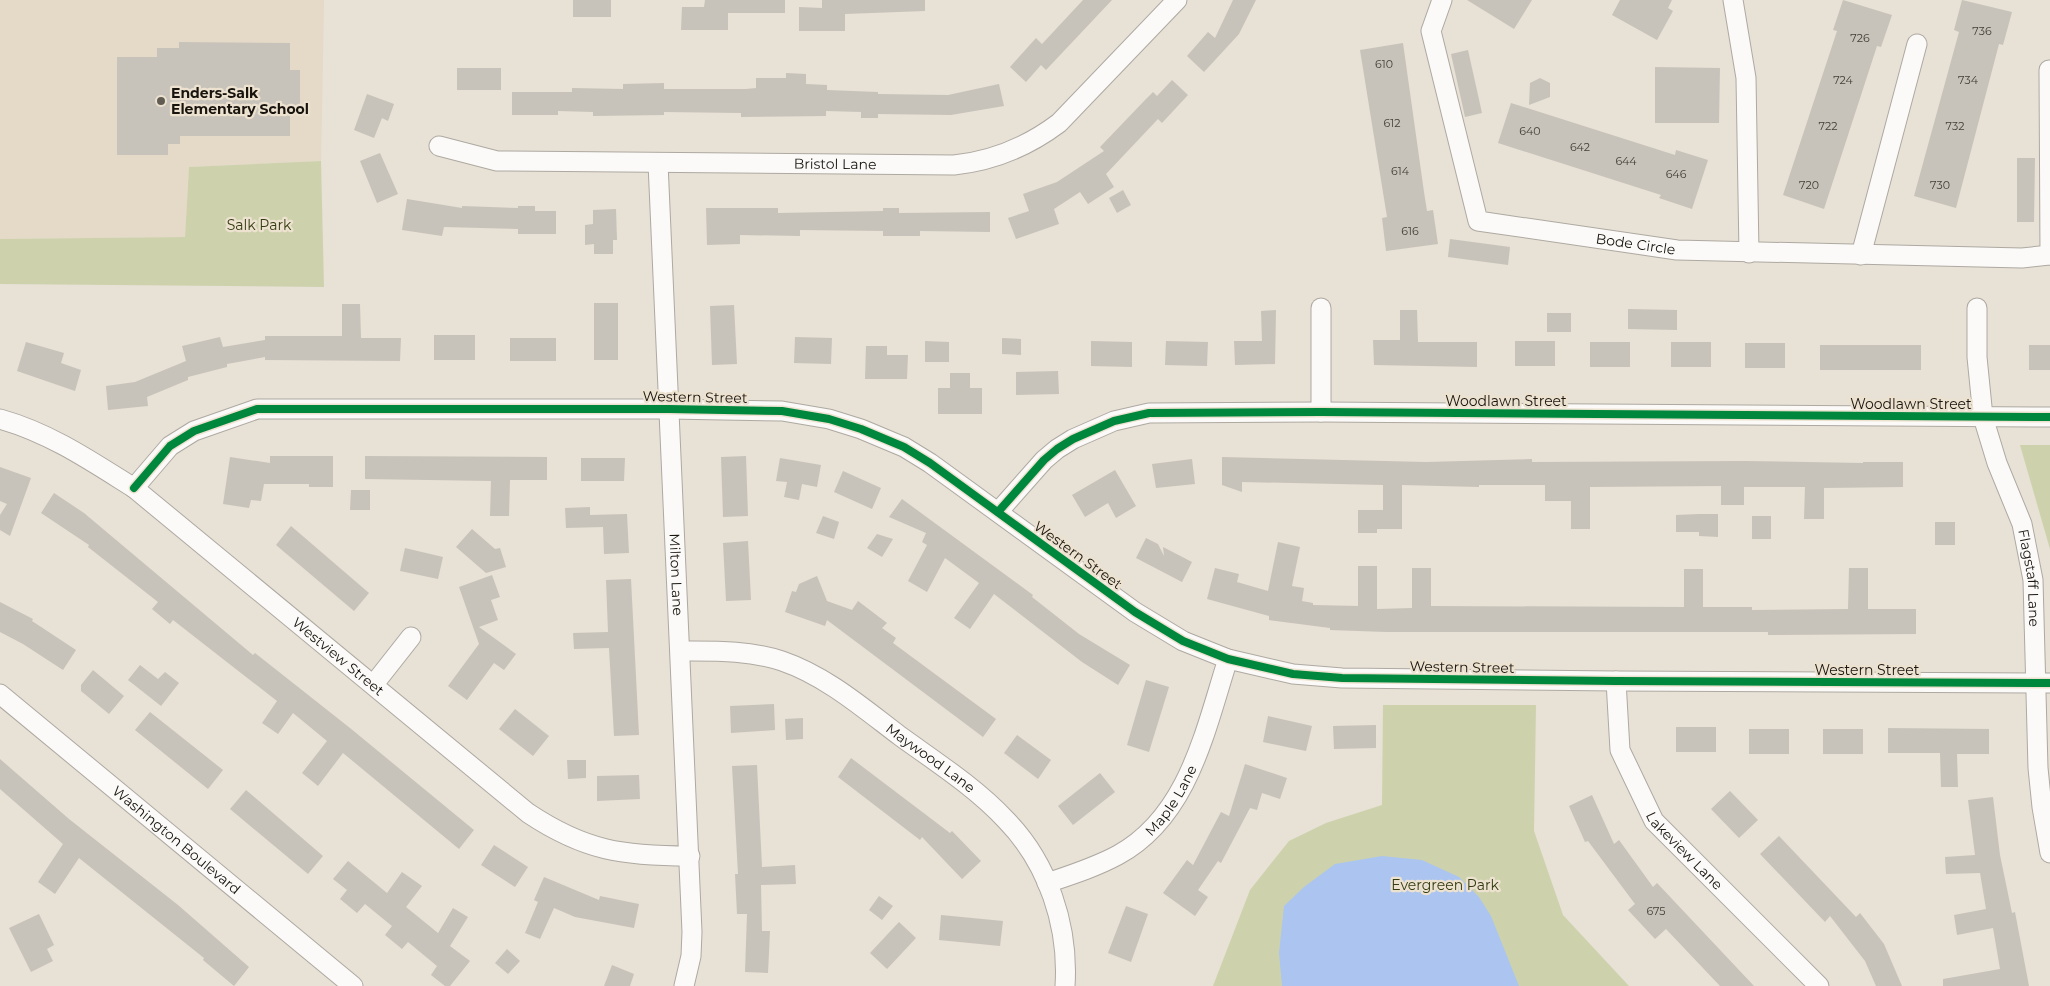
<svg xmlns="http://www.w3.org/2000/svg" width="2050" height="986" font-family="Montserrat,sans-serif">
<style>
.built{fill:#e5d9c7}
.park{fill:#cdd2ac}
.water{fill:#abc5f0}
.building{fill:#c8c3ba}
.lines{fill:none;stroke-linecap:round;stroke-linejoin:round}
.minor-casing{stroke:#aea9a1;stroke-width:21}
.minor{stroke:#fbfaf9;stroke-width:19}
.cycleway-casing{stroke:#ede2d0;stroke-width:11}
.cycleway{stroke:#00873e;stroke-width:8}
.poi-dot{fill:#605c54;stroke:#ede2d0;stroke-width:2}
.labels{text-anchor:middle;stroke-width:4.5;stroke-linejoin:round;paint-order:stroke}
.number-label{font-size:11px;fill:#444039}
.poi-label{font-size:14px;font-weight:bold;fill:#18140e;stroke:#ede2d0;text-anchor:start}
.street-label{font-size:14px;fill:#18140e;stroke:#ede2d0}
.park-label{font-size:14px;fill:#333b10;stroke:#ede2d0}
</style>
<rect width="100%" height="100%" fill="#e7e1d6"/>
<polygon class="built" points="0,0 324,0 321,161 189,167 185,237 0,239"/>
<g class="park">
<polygon points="321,161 324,287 0,284 0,239 185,237 189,167"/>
<polygon points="2020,445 2050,445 2050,549"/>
<polygon points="1383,705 1536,705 1534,831 1563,915 1629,986 1213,986 1250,890 1289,841 1326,823 1382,805"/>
</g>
<polygon class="water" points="1382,856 1422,860 1459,877 1479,897 1491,916 1519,986 1282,986 1279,953 1284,906 1304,887 1335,864"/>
<g class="building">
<rect x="573" y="0" width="38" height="17"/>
<polygon points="705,0 785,0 785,13 728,13 728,30 681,30 682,7 704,7"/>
<polygon points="822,0 925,0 925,11 845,14 845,31 799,31 799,7 822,8"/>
<polygon points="1083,0 1112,0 1046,70 1041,65 1026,82 1010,67 1036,38 1042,44"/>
<polygon points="1233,0 1256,0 1239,34 1204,72 1187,56 1208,32 1215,38"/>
<polygon points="1467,0 1532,0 1514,29"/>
<polygon points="1620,0 1672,0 1668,8 1673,11 1657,40 1612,15"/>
<polygon points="1843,0 1892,15 1881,47 1877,46 1824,209 1783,195 1837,31 1833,30"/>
<polygon points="1962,0 2012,12 2003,45 1999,44 1956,208 1914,196 1959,32 1954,30"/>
<polygon points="179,42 290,43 290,70 300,70 300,108 290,108 290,136 180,136 180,144 168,144 168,155 117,155 117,57 157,57 157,48 179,48"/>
<polygon points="1403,43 1424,192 1427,211 1433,210 1438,244 1386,251 1382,218 1387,217 1360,50"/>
<polygon points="1468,50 1482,113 1465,117 1451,54"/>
<polygon points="1655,67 1720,68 1719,123 1655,123"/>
<rect x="457" y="68" width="44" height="22"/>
<polygon points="786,73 806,74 806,84 827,85 827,90 878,92 878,94 948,95 999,84 1004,106 951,115 878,114 878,118 861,118 861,112 826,111 826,116 741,117 741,113 664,112 664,115 593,116 593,112 558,111 558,115 512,115 512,92 572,92 572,88 623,89 623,84 664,83 664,89 746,89 756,88 756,78 786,78"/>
<polygon points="1540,78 1550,83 1550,97 1529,105 1530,83"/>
<polygon points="1172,80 1188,95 1162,123 1158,119 1106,174 1114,187 1088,204 1080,192 1054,209 1059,224 1016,239 1008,218 1029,211 1023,194 1057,182 1104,151 1100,147 1146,99 1153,92 1157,96"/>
<polygon points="367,94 394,104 388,121 382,118 374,138 354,130"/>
<polygon points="1511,103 1675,155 1676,150 1708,160 1692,209 1659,198 1661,195 1498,143"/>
<polygon points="380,153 398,194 377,203 360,161"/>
<polygon points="2017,158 2035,158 2034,222 2017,222"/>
<polygon points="1123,190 1131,205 1117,213 1109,198"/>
<polygon points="407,199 462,208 462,206 518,208 518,206 535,206 535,211 556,211 556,234 518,234 518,229 444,227 442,236 402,230"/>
<polygon points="706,208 778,208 778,213 883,211 883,208 899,208 899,213 990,212 990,232 920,231 920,236 883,236 883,231 800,230 800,236 740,235 740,244 707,245"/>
<polygon points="616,209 617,240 613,240 613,254 594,254 594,244 585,245 585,225 593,224 593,210"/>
<polygon points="1450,239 1510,247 1508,265 1448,257"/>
<rect x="594" y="303" width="24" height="57"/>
<polygon points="342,304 360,304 361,338 401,338 400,361 265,360 265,357 227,364 227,367 188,377 188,380 147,397 148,406 108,410 106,386 135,382 186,361 182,346 220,337 223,347 265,340 265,336 342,336"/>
<polygon points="734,305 737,364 712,365 710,306"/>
<polygon points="1628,309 1677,310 1677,330 1628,329"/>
<polygon points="1276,310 1275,364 1235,365 1234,341 1262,341 1261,311"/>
<polygon points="1400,310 1417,310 1418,342 1477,342 1477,367 1374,365 1373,340 1400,340"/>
<rect x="1547" y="313" width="24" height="19"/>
<rect x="434" y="335" width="41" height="25"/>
<polygon points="795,337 832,338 831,364 794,363"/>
<rect x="510" y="338" width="46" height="23"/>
<polygon points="1002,338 1021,339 1021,355 1002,354"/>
<polygon points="925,341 949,342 949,362 925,362"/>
<polygon points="1091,341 1132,342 1132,367 1091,366"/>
<polygon points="1166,341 1208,342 1207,366 1165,365"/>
<rect x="1515" y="341" width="40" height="25"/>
<polygon points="26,342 64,353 61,363 81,370 75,391 17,371"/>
<rect x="1590" y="342" width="40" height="25"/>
<rect x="1671" y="342" width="40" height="25"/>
<rect x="1745" y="343" width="40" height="25"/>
<rect x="1820" y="345" width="101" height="25"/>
<rect x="2029" y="345" width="21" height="25"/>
<polygon points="866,346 887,346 887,355 908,355 907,379 865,379"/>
<polygon points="1058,371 1059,394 1016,395 1016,372"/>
<polygon points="950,373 970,373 970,388 982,388 982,414 938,414 938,388 950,388"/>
<polygon points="270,456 333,456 333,487 309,487 309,484 264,484 261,501 251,500 249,508 223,504 230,457 270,463"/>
<polygon points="365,456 547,457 547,480 510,480 509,516 490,516 491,481 365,479"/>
<polygon points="746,456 748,516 723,517 721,457"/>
<polygon points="1222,457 1426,462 1532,459 1532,462 1744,461 1863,463 1863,462 1903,462 1903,487 1824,488 1824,519 1804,519 1805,487 1744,487 1744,505 1721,505 1721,486 1590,487 1590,529 1571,529 1571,501 1545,501 1545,485 1479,485 1479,487 1402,485 1402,529 1377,529 1377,533 1358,533 1358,510 1383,510 1383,485 1242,482 1242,492 1222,485"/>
<polygon points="581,458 625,458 624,481 581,481"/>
<polygon points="780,458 821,465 817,487 802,484 799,500 784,497 787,482 776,481"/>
<polygon points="1192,459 1195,484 1156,488 1152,464"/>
<polygon points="0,467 31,478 10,536 0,530 0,515 7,504 0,501"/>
<polygon points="1115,470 1136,506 1116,518 1108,503 1085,517 1072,495"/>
<polygon points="843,471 881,488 872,509 834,492"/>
<polygon points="351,490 370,490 370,510 350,510"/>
<polygon points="54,493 84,513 253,655 255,653 350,728 474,830 459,849 343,753 318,786 302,773 327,741 293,713 278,734 262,723 277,701 173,620 170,624 152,609 158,602 88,547 89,545 41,513"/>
<polygon points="902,499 1033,595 1032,597 1079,634 1130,665 1118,685 1082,662 994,594 970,629 954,618 979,583 945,558 927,592 908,581 927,545 922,542 926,533 889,517"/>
<polygon points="590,507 590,515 627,514 629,553 604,554 603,527 566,528 565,508"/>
<polygon points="1699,514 1718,514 1718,537 1699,536 1699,532 1676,532 1676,515"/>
<polygon points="823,516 839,522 834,539 816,533"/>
<rect x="1752" y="516" width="19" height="23"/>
<rect x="1935" y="522" width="20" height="23"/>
<polygon points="291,526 369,593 354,611 276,545"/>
<polygon points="472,529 495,549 500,548 506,567 486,573 456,547"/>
<polygon points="877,534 893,539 882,557 867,548"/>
<polygon points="1146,538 1158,544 1164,556 1163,547 1192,562 1182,582 1136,558"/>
<polygon points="748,541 751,600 726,601 723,543"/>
<polygon points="1278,542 1300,547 1292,586 1304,588 1302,601 1313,603 1313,605 1358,606 1358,566 1377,566 1377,609 1412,608 1412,568 1431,568 1431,606 1684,607 1684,569 1703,569 1703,607 1752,607 1752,610 1848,609 1849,568 1868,568 1868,609 1916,609 1916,634 1768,635 1768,632 1386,632 1330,630 1330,628 1269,620 1269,616 1207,599 1215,568 1239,574 1237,582 1268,591"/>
<polygon points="405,548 443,557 438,579 400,571"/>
<polygon points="492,575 500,597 491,600 498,620 479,627 516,654 504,670 494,663 467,700 448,686 479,644 459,587"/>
<polygon points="817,576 827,601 852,610 858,601 887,623 882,628 896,638 893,643 996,719 983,737 827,620 825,626 785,612 792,591 796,592 799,584"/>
<polygon points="631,579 639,735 614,736 609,648 574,649 573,633 608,632 606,580"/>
<polygon points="0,602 33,619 32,621 76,650 63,670 23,644 0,632"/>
<polygon points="140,665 158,679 165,672 179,683 161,706 128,680"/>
<polygon points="93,670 124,696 109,714 81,691 81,685"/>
<polygon points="1146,680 1169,687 1149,752 1127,745"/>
<polygon points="774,704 775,730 731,733 730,706"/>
<polygon points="515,709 549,736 533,756 499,729"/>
<polygon points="150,712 223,770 208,789 135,730"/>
<polygon points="1268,716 1312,726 1306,751 1263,742"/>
<polygon points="803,718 803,739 786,740 785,719"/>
<polygon points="1376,725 1376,748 1334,749 1333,726"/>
<rect x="1676" y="727" width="40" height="25"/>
<polygon points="1888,728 1989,729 1989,754 1957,754 1958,787 1941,787 1940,753 1888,753"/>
<rect x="1749" y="729" width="40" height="25"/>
<rect x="1823" y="729" width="40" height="25"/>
<polygon points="1017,735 1051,760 1038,779 1004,753"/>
<polygon points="851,758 950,833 952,831 981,861 962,879 922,837 920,840 838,777"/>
<polygon points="0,759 69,819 178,905 249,967 234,986 203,960 204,958 79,858 55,894 38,882 63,844 0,789"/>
<polygon points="567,760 586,760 586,778 568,779"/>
<polygon points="1245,764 1287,778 1280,799 1262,793 1257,810 1250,808 1221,863 1218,861 1198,890 1208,897 1195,916 1163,893 1187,860 1193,865 1221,812 1229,816"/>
<polygon points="757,765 762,867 795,865 796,884 761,885 762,931 770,931 768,973 745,972 747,914 737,914 735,874 738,874 732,766"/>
<polygon points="1100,773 1115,792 1073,825 1058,806"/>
<polygon points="639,775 640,799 597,801 597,776"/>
<polygon points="246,790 323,856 308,874 230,809"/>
<polygon points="1730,791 1758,820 1739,838 1711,809"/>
<polygon points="1592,795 1614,844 1619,840 1653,887 1657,883 1754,986 1720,986 1666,929 1655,939 1628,910 1635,904 1588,841 1585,842 1569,806"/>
<polygon points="1993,797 2000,855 2012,913 2015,912 2029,986 1943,986 1943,979 2000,969 1993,928 1957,935 1954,915 1986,909 1980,873 1946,874 1945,857 1975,855 1968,800"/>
<polygon points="1779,836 1856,917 1860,913 1884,944 1902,986 1876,986 1865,961 1830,916 1825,922 1760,854"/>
<polygon points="494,845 528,867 515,887 481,865"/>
<polygon points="348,861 387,893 402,872 422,886 406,907 438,933 453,908 468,917 450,946 470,961 450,986 445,986 431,975 437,966 408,942 402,949 385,935 392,926 365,904 357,913 340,899 347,890 333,879"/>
<polygon points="544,877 599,900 600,896 639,904 634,928 575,917 554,908 540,939 525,933 538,902 534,900"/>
<polygon points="879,896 893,906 882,920 869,910"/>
<polygon points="1126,906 1148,914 1131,962 1108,953"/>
<polygon points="39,914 54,945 47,949 53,961 31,972 9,928"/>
<polygon points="941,915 1003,921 1000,946 939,940"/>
<polygon points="899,922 916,938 887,969 870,953"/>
<polygon points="507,949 520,961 508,974 495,963"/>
<polygon points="612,965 634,974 630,986 604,986"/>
</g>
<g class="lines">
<g class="minor-casing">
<g id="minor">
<path id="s1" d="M1442 0 1431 31 1478 221 1677 250 2022 258 2050 255"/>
<polyline points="1733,0 1746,78 1749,253"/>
<polyline points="2049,70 2050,255"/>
<path id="s2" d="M439 146 497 161 954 165C994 161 1027 147 1059 123L1177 0"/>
<path id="s3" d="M658 163 692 932 691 956 684 986"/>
<polyline points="1861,255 1917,44"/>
<polyline points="1321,308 1321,412"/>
<path id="s4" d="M1977 308V357L1983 417 1997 463 2022 524 2033 580 2038 768 2042 807 2050 853"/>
<path id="s5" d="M0 419C50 433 91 461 134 488L528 813C585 851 623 856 690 856"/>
<polyline points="134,488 170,446 194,431 257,409 669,409 782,411 829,419 861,429 904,447 930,463 1135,612 1183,641 1228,659 1293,674 1342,678 1616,681 2050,683"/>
<polyline points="998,512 1044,460 1057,449 1073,439 1114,421 1149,413 1321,412 2050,417"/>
<path id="s6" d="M681 651C715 651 749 650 782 661 826 676 863 708 900 736 936 762 975 787 1006 820 1048 863 1069 926 1065 986"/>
<path id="s7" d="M1616 681 1620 750 1654 821 1819 986"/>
<polyline points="374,684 411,637"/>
<path id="s8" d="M0 694 353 986"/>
<path id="s9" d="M1047 883C1071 875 1096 867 1118 855 1189 816 1205 730 1228 659"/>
</g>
</g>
<use href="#minor" class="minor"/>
<g class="cycleway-casing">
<g id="cycleway">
<polyline points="134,488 170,446 194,431 257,409 669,409 782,411 829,419 861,429 904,447 930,463 1135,612 1183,641 1228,659 1293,674 1342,678 1616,681 2050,683"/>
<polyline points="998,512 1044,460 1057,449 1073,439 1114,421 1149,413 1321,412 2050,417"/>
</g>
</g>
<use href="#cycleway" class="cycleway"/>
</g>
<circle class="poi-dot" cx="161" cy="101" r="5"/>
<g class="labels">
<g class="number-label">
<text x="1982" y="35">736</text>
<text x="1860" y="42">726</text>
<text x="1384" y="68">610</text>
<text x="1843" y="84">724</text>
<text x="1968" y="84">734</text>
<text x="1392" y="127">612</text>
<text x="1828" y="130">722</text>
<text x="1955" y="130">732</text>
<text x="1530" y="135">640</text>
<text x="1580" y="151">642</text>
<text x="1626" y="165">644</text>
<text x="1400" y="175">614</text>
<text x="1676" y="178">646</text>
<text x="1809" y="189">720</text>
<text x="1940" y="189">730</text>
<text x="1410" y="235">616</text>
<text x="1656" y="915">675</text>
</g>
<g class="poi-label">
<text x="171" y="98">Enders-Salk<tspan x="171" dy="16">Elementary School</tspan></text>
</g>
<g class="street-label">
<text dy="5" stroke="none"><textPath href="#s2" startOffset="398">Bristol Lane</textPath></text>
<text dy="5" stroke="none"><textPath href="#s1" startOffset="388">Bode Circle</textPath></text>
<text transform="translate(695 397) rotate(1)" y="5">Western Street</text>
<text x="1506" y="406">Woodlawn Street</text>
<text x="1911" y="409">Woodlawn Street</text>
<text transform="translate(1078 555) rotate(36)" y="5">Western Street</text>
<text dy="5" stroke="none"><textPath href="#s3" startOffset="412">Milton Lane</textPath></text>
<text dy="5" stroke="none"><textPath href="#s4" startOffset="278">Flagstaff Lane</textPath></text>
<text dy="5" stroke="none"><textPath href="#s5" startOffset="416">Westview Street</textPath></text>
<text transform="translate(1462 667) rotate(1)" y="5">Western Street</text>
<text x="1867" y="675">Western Street</text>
<text dy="5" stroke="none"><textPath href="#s6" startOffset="280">Maywood Lane</textPath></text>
<text dy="5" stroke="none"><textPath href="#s9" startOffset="154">Maple Lane</textPath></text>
<text dy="5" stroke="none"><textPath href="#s8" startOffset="229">Washington Boulevard</textPath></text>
<text dy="5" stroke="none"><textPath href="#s7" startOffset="190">Lakeview Lane</textPath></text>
</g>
<g class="park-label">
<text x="259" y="230">Salk Park</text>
<text x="1445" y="890">Evergreen Park</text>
</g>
</g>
</svg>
